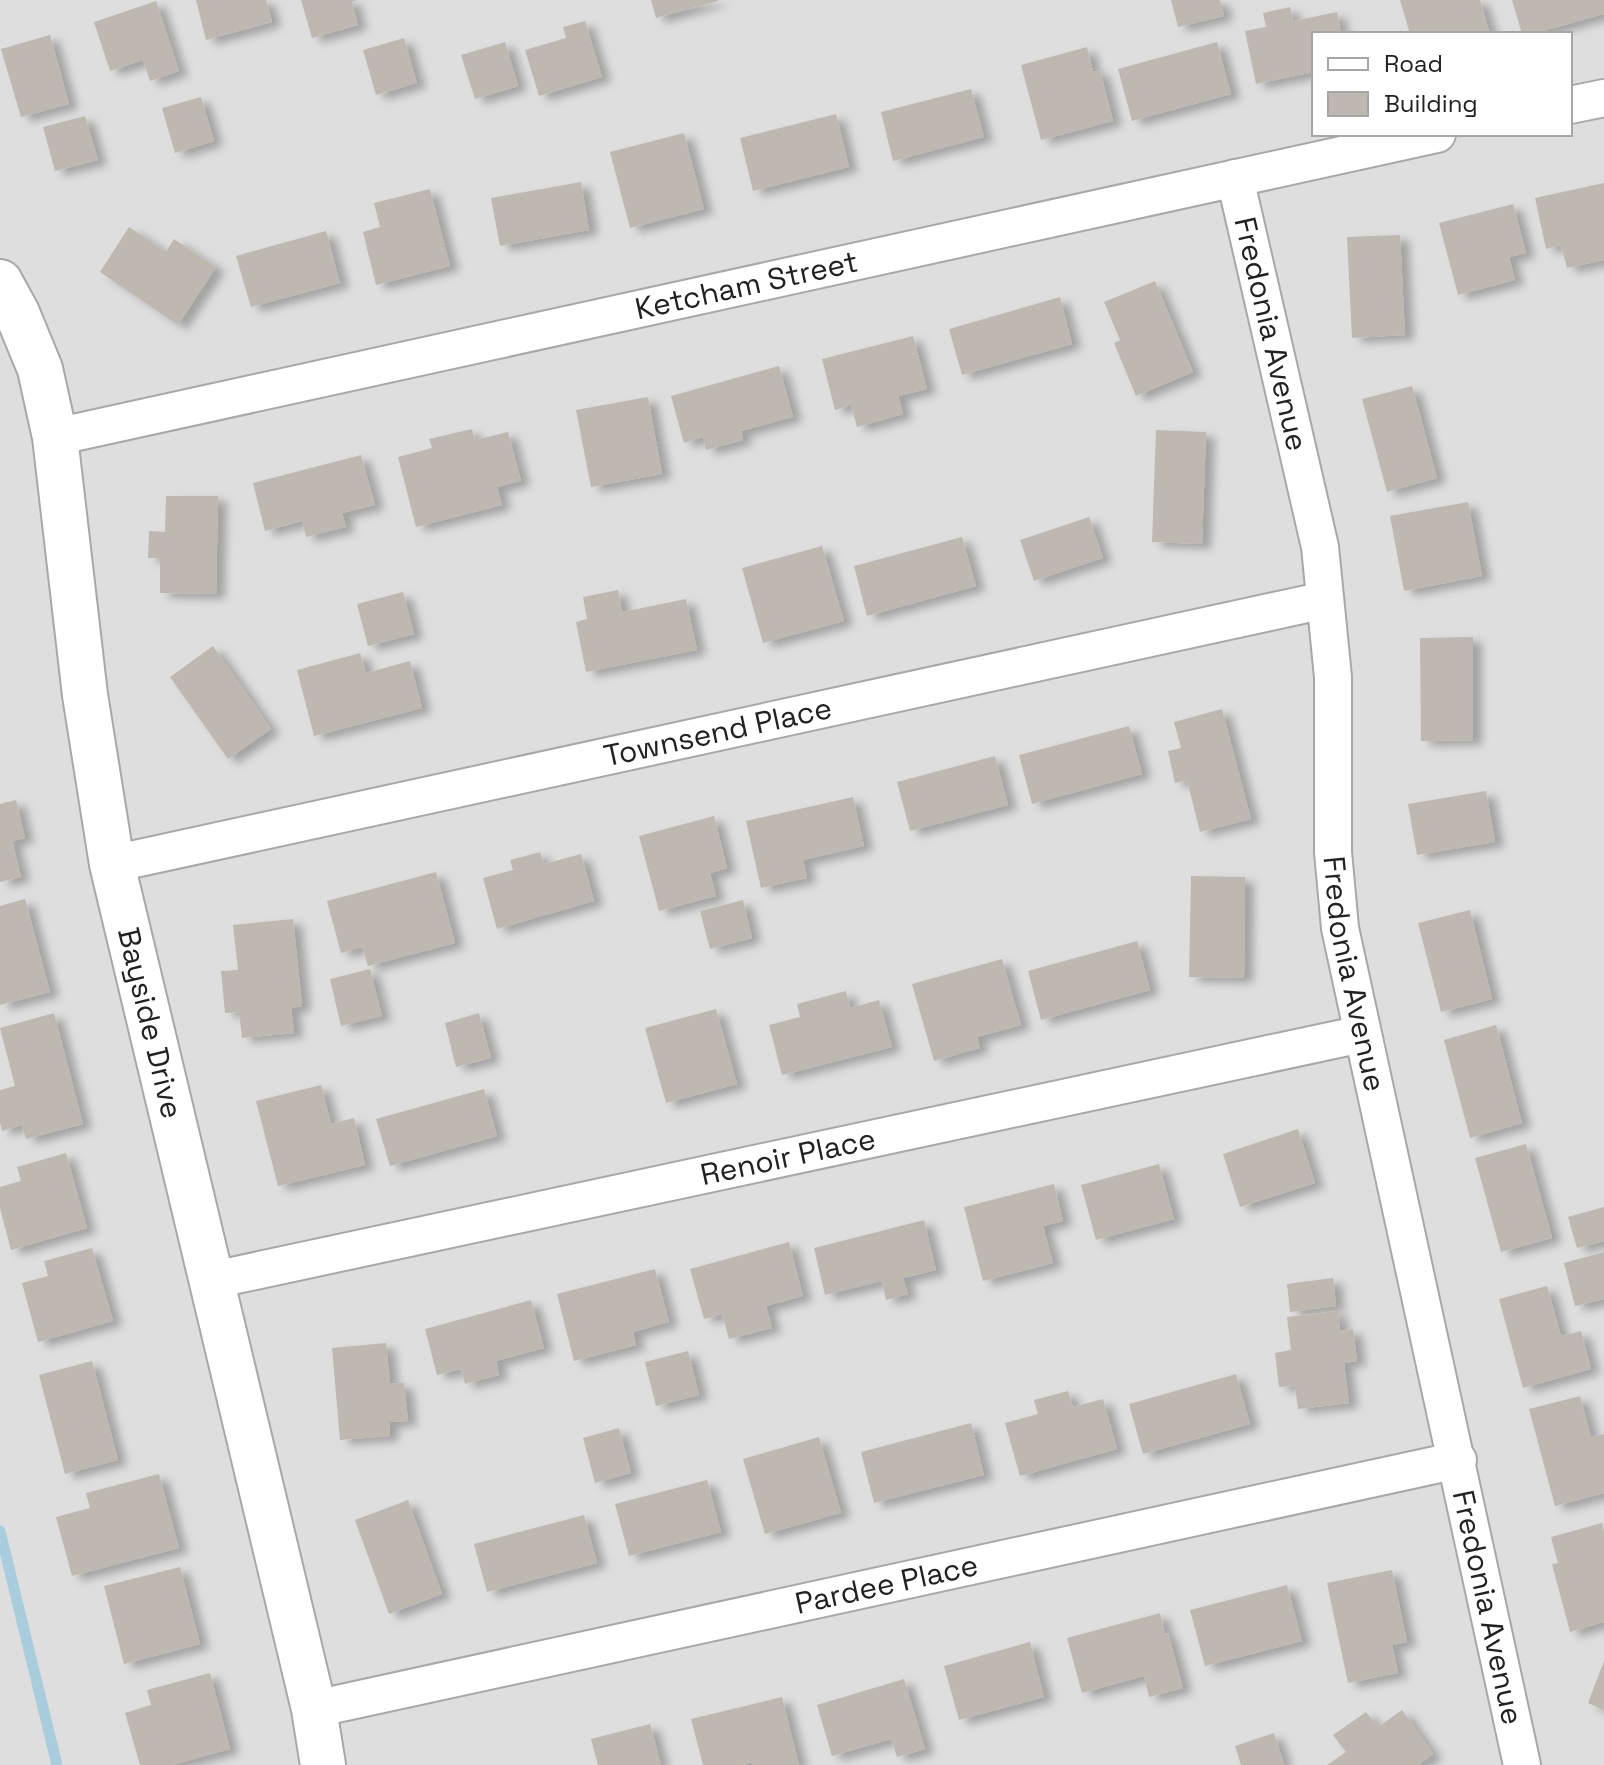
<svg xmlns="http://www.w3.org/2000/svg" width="1604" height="1765" font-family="'Space Grotesk',sans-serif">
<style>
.residential{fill:#dfdede;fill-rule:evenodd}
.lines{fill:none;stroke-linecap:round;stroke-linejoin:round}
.stream{stroke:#aacdde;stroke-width:11}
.building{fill:#beb8b1;filter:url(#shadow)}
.minor-casing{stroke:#a8a8a8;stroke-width:40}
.tertiary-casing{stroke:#a8a8a8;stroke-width:48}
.minor{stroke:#fff;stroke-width:36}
.tertiary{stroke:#fff;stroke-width:44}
.labels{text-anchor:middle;stroke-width:6;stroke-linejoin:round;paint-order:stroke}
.street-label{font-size:30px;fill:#212121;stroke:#fff}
</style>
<defs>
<filter id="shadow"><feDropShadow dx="9" dy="5" stdDeviation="4" flood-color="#0004"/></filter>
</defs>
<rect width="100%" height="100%" fill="#f1efe8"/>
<path class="residential" d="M0 0H1604V1765H0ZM1314 34H1570V134H1314Z"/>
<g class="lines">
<polyline class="stream" points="0,1531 57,1765"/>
</g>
<g class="building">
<polygon points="196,0 266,0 272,22 206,40"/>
<polygon points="301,0 357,0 352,2 358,25 312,38"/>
<polygon points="651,0 718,0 718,1 656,18"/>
<polygon points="1171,0 1220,0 1224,16 1178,27"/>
<polygon points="1400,0 1480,0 1490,34 1410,34"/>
<polygon points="1512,0 1604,0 1604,14 1532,34 1522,34"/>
<polygon points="156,1 179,71 150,81 143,60 110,71 94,22"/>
<polygon points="1290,7 1293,21 1337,12 1341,34 1314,34 1314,72 1256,84 1245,31 1266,27 1263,13"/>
<polygon points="585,21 602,77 539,96 525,50 566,38 563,27"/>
<polygon points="50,35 69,104 21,117 1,49"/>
<polygon points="404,38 417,83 376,95 363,50"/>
<polygon points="505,42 518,86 475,99 461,55"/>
<polygon points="1217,42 1231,94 1132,121 1118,69"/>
<polygon points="1087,47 1093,72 1100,70 1113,121 1041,140 1021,65"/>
<polygon points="971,89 984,137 893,161 881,112"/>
<polygon points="201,97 214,141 175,153 162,108"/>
<polygon points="836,114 849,167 753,191 740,138"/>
<polygon points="85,116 98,160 55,171 43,127"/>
<polygon points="684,133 704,209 630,228 610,152"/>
<polygon points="581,182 589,230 500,246 491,198"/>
<polygon points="1604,183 1604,260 1567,268 1561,245 1546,249 1535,198"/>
<polygon points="430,189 450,266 376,285 363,232 380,227 374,203"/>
<polygon points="1513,204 1526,253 1509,257 1515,280 1458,295 1439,223"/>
<polygon points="129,227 166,252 174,239 216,267 178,325 100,272"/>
<polygon points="326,231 340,283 251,307 236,256"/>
<polygon points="1400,235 1405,335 1352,338 1347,237"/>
<polygon points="1155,281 1193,372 1136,396 1114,343 1120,340 1104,302"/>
<polygon points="1060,297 1072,344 962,375 949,329"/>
<polygon points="913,336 927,389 898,396 903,414 857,427 851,405 835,410 822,359"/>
<polygon points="779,366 793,417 741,431 743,440 706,450 703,437 684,443 671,396"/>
<polygon points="1412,386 1437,478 1387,492 1362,399"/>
<polygon points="648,397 662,474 591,487 576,410"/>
<polygon points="472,429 475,440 508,432 521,481 497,487 502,505 416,527 398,457 432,448 429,439"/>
<polygon points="1156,430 1206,432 1202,544 1152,542"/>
<polygon points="361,455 375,505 342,513 346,527 306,537 302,521 265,531 253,483"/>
<polygon points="166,496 218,496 216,594 160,593 160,558 148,558 149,531 165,532"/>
<polygon points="1468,502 1482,576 1404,591 1390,516"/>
<polygon points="1089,517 1103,558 1034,581 1020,540"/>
<polygon points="962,537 976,586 867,616 854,566"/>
<polygon points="822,546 844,621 763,643 742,568"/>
<polygon points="618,590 622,612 686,599 697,650 586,672 576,622 587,619 583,597"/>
<polygon points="403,592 414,634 368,646 357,604"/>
<polygon points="1473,637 1473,740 1421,741 1420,638"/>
<polygon points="213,646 271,729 228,759 170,677"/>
<polygon points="360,653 366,673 410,661 422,708 314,736 297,670"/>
<polygon points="1222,709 1251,819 1200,832 1187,780 1175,783 1168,751 1181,748 1174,722"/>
<polygon points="1129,726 1142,774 1032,804 1019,755"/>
<polygon points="995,756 1008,805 910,831 897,782"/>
<polygon points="1486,791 1495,842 1417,855 1408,804"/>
<polygon points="853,797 864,846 803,860 807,878 761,888 746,821"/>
<polygon points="16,800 25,838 12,841 21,877 0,882 0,804"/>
<polygon points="714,816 727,868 710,873 716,896 659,911 639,836"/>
<polygon points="540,852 544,864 581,854 594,901 497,929 483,878 513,870 510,860"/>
<polygon points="436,872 455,943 368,966 362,947 341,953 327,901"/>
<polygon points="1191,876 1245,877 1244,978 1189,977"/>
<polygon points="25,899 50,992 0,1005 0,906"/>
<polygon points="743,900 752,938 710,949 700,911"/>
<polygon points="1470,910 1492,999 1441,1012 1418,923"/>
<polygon points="293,919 302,1006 291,1008 294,1033 242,1038 239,1012 225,1013 221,971 238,970 233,925"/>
<polygon points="1137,941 1150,990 1041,1020 1028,971"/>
<polygon points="1002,959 1021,1025 977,1037 980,1048 934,1061 912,984"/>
<polygon points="370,969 382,1016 341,1026 330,979"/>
<polygon points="846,991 850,1008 879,1000 892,1047 782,1075 769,1025 800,1017 797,1004"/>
<polygon points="716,1009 737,1084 666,1103 645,1028"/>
<polygon points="54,1013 83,1124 26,1139 22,1125 2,1131 0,1123 0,1090 15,1086 0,1028"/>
<polygon points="479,1013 491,1058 456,1067 445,1023"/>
<polygon points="1496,1025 1522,1123 1470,1138 1444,1040"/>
<polygon points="321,1085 331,1124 354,1118 365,1165 278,1186 256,1101"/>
<polygon points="484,1089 497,1136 390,1166 376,1119"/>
<polygon points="1298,1129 1315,1183 1240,1207 1223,1154"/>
<polygon points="1526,1144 1552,1238 1501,1252 1475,1158"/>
<polygon points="66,1153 87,1228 11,1250 0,1208 0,1187 21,1181 17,1167"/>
<polygon points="1159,1164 1174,1219 1096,1240 1081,1185"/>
<polygon points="1054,1184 1063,1221 1043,1226 1053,1263 983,1281 964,1207"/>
<polygon points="1604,1207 1604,1241 1577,1248 1568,1217"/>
<polygon points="924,1220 936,1270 903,1278 908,1294 886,1300 882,1281 825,1295 814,1248"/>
<polygon points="789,1242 803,1296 766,1306 772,1328 729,1339 722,1314 704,1319 690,1269"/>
<polygon points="92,1248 113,1321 38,1342 22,1283 48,1276 44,1261"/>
<polygon points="1604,1252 1604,1299 1575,1306 1564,1263"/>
<polygon points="655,1269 669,1322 633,1332 636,1345 574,1361 557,1294"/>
<polygon points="1333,1278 1336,1306 1290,1312 1287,1284"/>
<polygon points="1547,1286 1561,1336 1581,1331 1591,1369 1523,1388 1499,1299"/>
<polygon points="531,1300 544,1348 496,1361 499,1375 465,1384 461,1369 437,1375 425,1329"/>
<polygon points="1338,1311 1340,1331 1353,1329 1357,1361 1344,1363 1349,1403 1298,1409 1295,1386 1279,1387 1275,1353 1291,1350 1287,1317"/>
<polygon points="386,1343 390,1384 404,1383 408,1421 389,1422 390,1436 340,1440 332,1348"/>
<polygon points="688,1351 699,1395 656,1406 645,1362"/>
<polygon points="92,1361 118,1460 65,1474 39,1375"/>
<polygon points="1236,1374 1250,1424 1143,1454 1129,1404"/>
<polygon points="1068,1391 1073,1407 1103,1399 1117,1449 1020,1476 1005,1423 1038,1414 1034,1400"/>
<polygon points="1580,1396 1591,1437 1604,1434 1604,1493 1555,1506 1529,1409"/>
<polygon points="971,1423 984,1475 874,1503 861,1452"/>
<polygon points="619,1428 631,1473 595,1483 583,1438"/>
<polygon points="819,1437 841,1513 765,1534 743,1459"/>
<polygon points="159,1474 179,1548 72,1576 56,1517 90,1508 86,1493"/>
<polygon points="707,1480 721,1532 629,1556 615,1504"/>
<polygon points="408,1500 442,1594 389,1614 355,1520"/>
<polygon points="584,1515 597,1563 487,1592 474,1544"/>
<polygon points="1602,1523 1604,1533 1604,1622 1570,1632 1552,1564 1558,1563 1551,1537"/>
<polygon points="180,1567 200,1644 124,1664 104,1586"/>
<polygon points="1392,1570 1407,1642 1392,1645 1398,1673 1348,1683 1327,1583"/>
<polygon points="1287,1585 1302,1641 1205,1666 1190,1610"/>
<polygon points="1160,1613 1165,1634 1168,1633 1183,1688 1149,1697 1144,1676 1082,1693 1067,1638"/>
<polygon points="1030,1642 1044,1697 959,1720 944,1666"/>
<polygon points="1604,1661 1604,1710 1588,1703"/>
<polygon points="210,1673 230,1749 172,1765 140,1765 125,1713 151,1705 147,1690"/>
<polygon points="904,1679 925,1749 897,1757 891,1739 832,1756 817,1705"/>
<polygon points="782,1697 799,1765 753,1765 752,1762 742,1765 703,1765 691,1719"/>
<polygon points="1402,1710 1433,1754 1418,1765 1327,1765 1346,1752 1333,1735 1366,1712 1378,1727"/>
<polygon points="650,1724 661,1765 598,1765 591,1739"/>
<polygon points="1274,1733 1284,1765 1241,1765 1235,1746"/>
</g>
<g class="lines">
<g class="minor-casing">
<g id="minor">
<polyline points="1570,105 1604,98"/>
<path id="s1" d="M1235 178 1320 547 1333 677V852L1340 928 1522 1765"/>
<path id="s2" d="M55 437 1437 134"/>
<path id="s3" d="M112 864 1325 600"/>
<path id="s4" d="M213 1280 1362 1034"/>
<path id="s5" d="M314 1709 1458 1460"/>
</g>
</g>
<g class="tertiary-casing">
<g id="tertiary">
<path id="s6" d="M0 282 17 313 40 369 55 437 85 695 112 864 314 1709 323 1765"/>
</g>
</g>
<use href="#minor" class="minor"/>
<use href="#tertiary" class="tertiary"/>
</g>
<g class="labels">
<g class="street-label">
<text dy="10" stroke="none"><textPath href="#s2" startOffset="708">Ketcham Street</textPath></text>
<text dy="10" stroke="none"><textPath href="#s1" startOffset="160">Fredonia Avenue</textPath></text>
<text dy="10" stroke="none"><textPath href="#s3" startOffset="620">Townsend Place</textPath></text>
<text dy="10" stroke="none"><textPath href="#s1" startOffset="808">Fredonia Avenue</textPath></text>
<text dy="10" stroke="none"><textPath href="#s6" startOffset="760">Bayside Drive</textPath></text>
<text dy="10" stroke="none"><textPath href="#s4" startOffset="588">Renoir Place</textPath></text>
<text dy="10" stroke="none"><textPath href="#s5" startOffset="586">Pardee Place</textPath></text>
<text dy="10" stroke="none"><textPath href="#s1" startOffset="1456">Fredonia Avenue</textPath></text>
</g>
</g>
<rect x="1312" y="32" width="260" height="104" fill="#ffffff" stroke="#a6a6a6" stroke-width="2"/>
<rect x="1328" y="58" width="40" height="12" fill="#ffffff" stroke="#a6a6a6" stroke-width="2"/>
<text x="1384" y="72" font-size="24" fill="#212121">Road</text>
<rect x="1328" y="92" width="40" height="24" fill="#beb8b1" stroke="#a6a6a6" stroke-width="2"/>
<text x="1384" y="112" font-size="24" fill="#212121">Building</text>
</svg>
